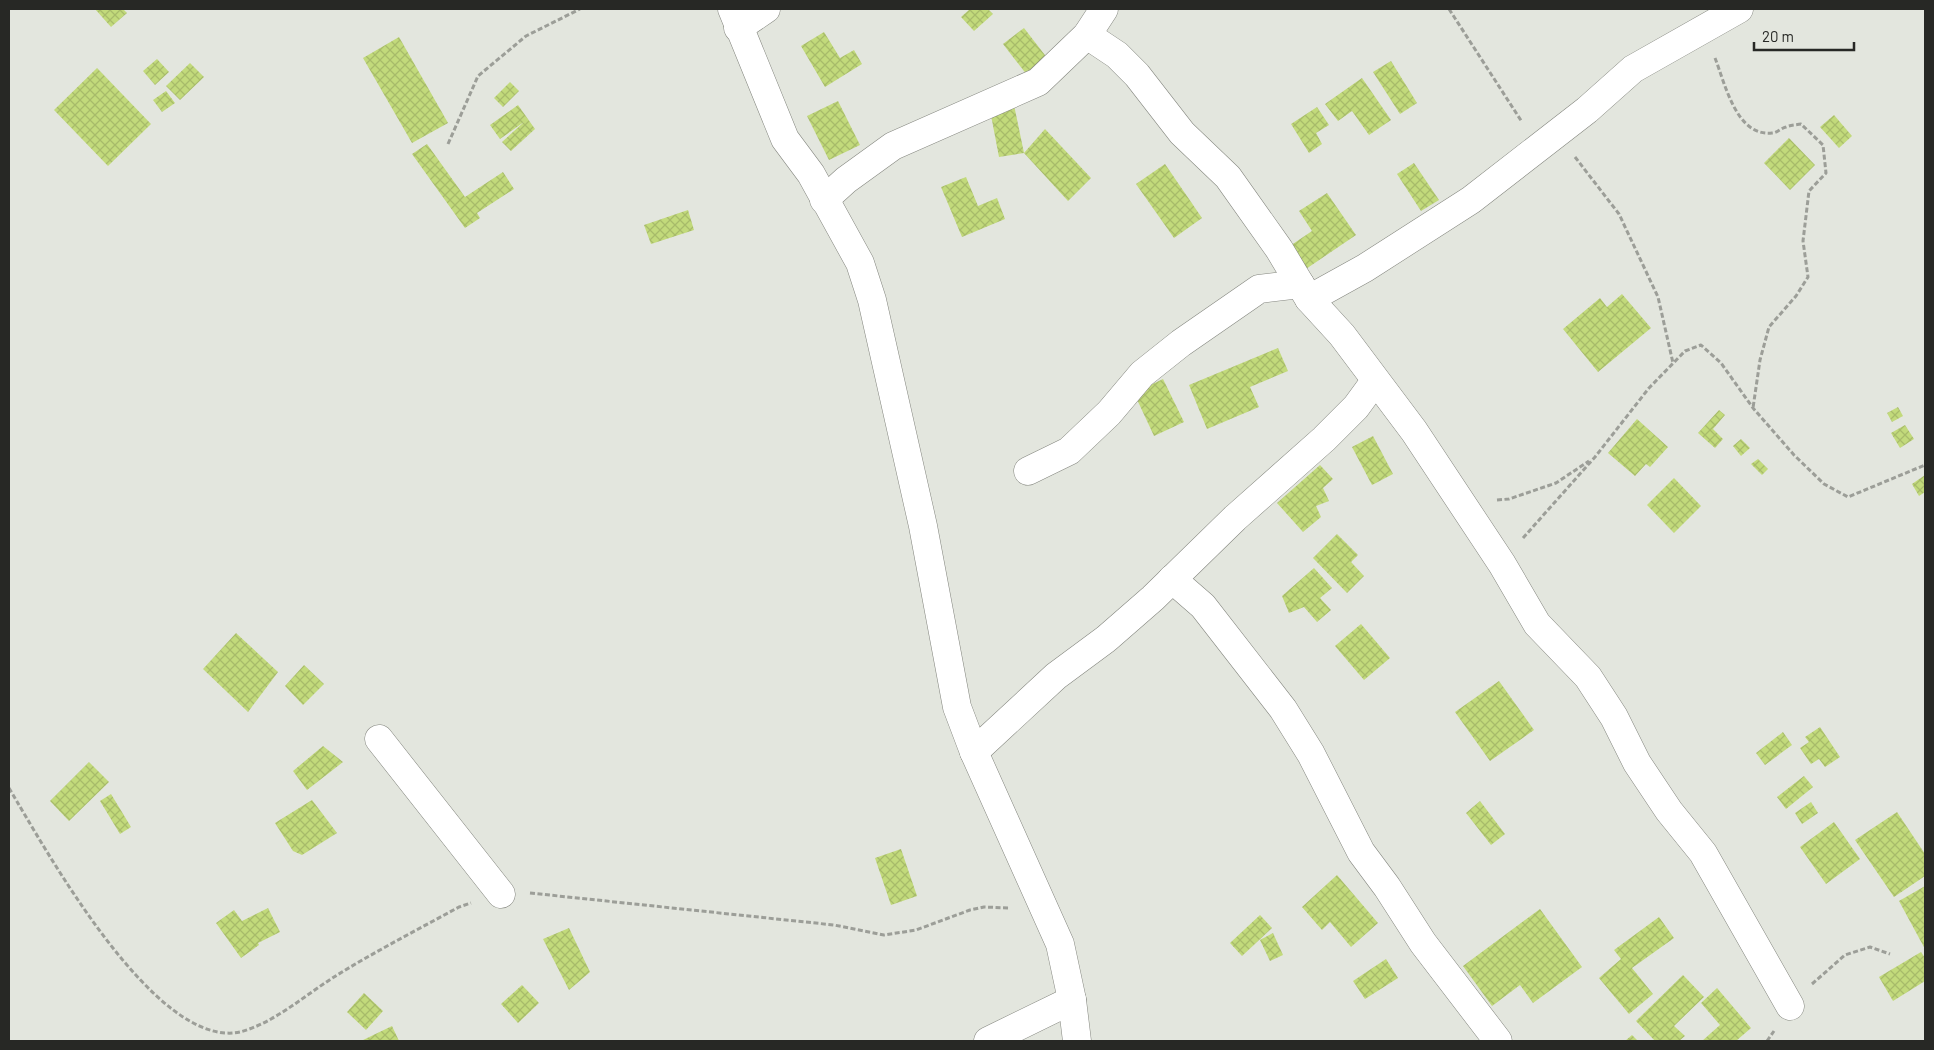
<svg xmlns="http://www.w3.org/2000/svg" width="1934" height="1050" font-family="Barlow,sans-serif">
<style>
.building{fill:url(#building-cross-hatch)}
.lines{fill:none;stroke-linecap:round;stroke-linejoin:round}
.minor-casing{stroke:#84867f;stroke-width:29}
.path{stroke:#9c9e98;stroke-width:3;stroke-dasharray:5 2.5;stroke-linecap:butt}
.minor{stroke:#fff;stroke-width:28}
</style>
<defs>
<pattern id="building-cross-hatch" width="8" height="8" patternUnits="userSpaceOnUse" patternTransform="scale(1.25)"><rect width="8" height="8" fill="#c2da7b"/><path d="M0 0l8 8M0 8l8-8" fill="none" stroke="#a7bb6a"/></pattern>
</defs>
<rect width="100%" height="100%" fill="#e3e6de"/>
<g class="building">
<polygon points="95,9 123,9 127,13 111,27"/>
<polygon points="970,9 988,9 993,14 974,31 961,17"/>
<polygon points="1024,28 1048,59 1027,75 1003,44"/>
<polygon points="824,32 840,58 854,50 862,64 825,87 801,46"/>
<polygon points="399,37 448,123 412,143 363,58"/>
<polygon points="157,59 169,72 155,85 143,71"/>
<polygon points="1391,61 1417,103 1400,114 1373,72"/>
<polygon points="190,63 204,77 180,100 166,86"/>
<polygon points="97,68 151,124 108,166 54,110"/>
<polygon points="1362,78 1391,120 1369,135 1352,111 1338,121 1325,104"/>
<polygon points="510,82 519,91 503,107 494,98"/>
<polygon points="166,91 175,103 162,112 153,100"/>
<polygon points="838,101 860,145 829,160 807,116"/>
<polygon points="518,105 535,129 511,151 502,142 524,122 500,139 490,125"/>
<polygon points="1014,105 1024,153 999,157 990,110"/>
<polygon points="1317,107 1329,125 1316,133 1322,144 1309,153 1291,124"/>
<polygon points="1834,115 1852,136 1839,148 1820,127"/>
<polygon points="1045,129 1091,178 1068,201 1024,153"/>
<polygon points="1789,138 1815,165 1790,190 1764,163"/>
<polygon points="427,144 465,197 503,172 514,189 477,213 480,218 465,228 412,154"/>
<polygon points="1414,163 1439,200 1421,211 1397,174"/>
<polygon points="1165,164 1202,218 1174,238 1136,184"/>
<polygon points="966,177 978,206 997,198 1005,219 962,237 941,187"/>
<polygon points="1327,193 1356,235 1303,271 1287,248 1312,231 1299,211"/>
<polygon points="688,210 694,230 651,244 644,225"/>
<polygon points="1622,294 1651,328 1598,372 1563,329 1600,298 1607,307"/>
<polygon points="1278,348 1288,371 1250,387 1259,407 1207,429 1189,385"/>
<polygon points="1163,379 1184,422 1154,436 1134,393"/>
<polygon points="1898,407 1903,416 1892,422 1887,413"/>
<polygon points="1719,410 1725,415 1713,429 1723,439 1715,448 1698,433"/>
<polygon points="1637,419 1668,447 1650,467 1646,464 1635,476 1608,453"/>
<polygon points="1905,425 1914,439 1900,448 1891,433"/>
<polygon points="1373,436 1393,474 1372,485 1352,447"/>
<polygon points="1741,439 1750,448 1741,456 1733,446"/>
<polygon points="1758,459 1768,469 1762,475 1751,464"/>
<polygon points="1320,465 1333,479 1323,488 1329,501 1316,506 1321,517 1303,532 1277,503"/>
<polygon points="1925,475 1925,492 1919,496 1912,484"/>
<polygon points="1674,478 1701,506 1674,533 1647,505"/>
<polygon points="1337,534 1358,555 1351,562 1364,576 1347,593 1313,558"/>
<polygon points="1314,568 1332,588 1320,598 1331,610 1317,622 1304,607 1289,613 1282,596"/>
<polygon points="1361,624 1390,658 1364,680 1335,646"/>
<polygon points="236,633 278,672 248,712 203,669"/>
<polygon points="304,665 324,684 303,705 285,686"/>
<polygon points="1499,681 1534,730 1490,761 1455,712"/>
<polygon points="1820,727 1840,757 1825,767 1819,759 1811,764 1800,748 1809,742 1805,737"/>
<polygon points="1783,732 1792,745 1765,765 1756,753"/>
<polygon points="323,746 343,762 307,790 293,771"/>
<polygon points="89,762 109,782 69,821 50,801"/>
<polygon points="1804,776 1813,787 1786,809 1777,797"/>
<polygon points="111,794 131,827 120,834 100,801"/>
<polygon points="312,800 337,833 302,855 293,851 275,823"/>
<polygon points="1480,801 1505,834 1491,845 1466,813"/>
<polygon points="1811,802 1818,813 1802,824 1795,813"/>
<polygon points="1897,812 1925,854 1925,876 1894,897 1855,840"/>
<polygon points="1834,822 1860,859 1826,884 1800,847"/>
<polygon points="901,849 917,896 891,905 875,858"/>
<polygon points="1337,875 1378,923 1351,947 1330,922 1322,930 1302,907"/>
<polygon points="1925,886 1925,949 1899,901"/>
<polygon points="268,908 280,932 258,943 259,945 241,958 216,923 234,910 242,921"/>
<polygon points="1540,909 1582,967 1533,1003 1520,985 1492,1006 1463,966"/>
<polygon points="1260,915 1272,928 1242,956 1230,943"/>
<polygon points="1659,917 1674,938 1632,968 1653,994 1629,1014 1599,978 1621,959 1614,950"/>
<polygon points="569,928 590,972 569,990 543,939"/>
<polygon points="1273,933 1283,955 1270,961 1260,940"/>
<polygon points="1921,952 1925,958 1925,981 1893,1001 1879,977"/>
<polygon points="1386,959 1398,978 1365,999 1353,981"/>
<polygon points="1683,975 1704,997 1674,1026 1685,1036 1679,1041 1655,1041 1636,1021"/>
<polygon points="522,985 539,1003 518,1023 501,1004"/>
<polygon points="1717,988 1751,1028 1736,1041 1702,1041 1720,1025 1701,1003"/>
<polygon points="364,993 383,1011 366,1030 347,1012"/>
<polygon points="392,1026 399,1041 361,1041"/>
<polygon points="1632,1035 1638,1041 1625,1041"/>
</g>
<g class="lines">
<g class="minor-casing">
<g id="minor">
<polyline points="732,9 785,139 811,174 860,263 872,300 923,526 957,707 974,752 1060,944 1072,1000 1077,1041"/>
<polyline points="738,28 766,9"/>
<polyline points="1087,35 1117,55 1137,75 1182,133 1228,177 1279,249 1309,299 1342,335 1414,431 1502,564 1537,624 1588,677 1614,717 1637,763 1669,811 1703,853 1790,1006"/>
<polyline points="824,200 846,180 893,146 1038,82 1087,35 1104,9"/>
<polyline points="1309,299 1365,268 1471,200 1587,110 1633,69 1739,9"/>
<polyline points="1028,471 1069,451 1109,413 1142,374 1181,343 1259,289 1300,284"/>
<polyline points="1172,579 1203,606 1283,709 1311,754 1361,852 1387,887 1423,943 1498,1041"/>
<polyline points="379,739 501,894"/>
<polyline points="974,752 1056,676 1106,639 1153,598 1235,518 1324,439 1356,407 1375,381"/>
<polyline points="988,1041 1072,1000"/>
</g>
</g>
<g class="path">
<polyline points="1449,9 1522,122"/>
<path d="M1715 58C1725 83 1736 137 1772 133 1777 133 1781 128 1786 127 1791 125 1796 125 1801 124L1823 145 1826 173 1809 191 1803 241 1808 277 1796 296 1769 327 1760 360 1753 408"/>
<polyline points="448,144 478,76 526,36 580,9"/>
<polyline points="1575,157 1619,214 1658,297 1673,363"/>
<polyline points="1497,500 1509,499 1556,483 1589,461"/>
<polyline points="1523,538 1595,457 1649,388 1685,351 1701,345 1721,363 1753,408 1794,455 1824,484 1848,497 1925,465"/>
<path d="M9 788C45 848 155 1050 240 1032 274 1023 304 996 334 977 374 952 417 930 459 907L471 903"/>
<polyline points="530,893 834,925 884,935 916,930 970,910 984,907 1010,908"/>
<polyline points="1812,984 1845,955 1870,947 1890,954"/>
<polyline points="1767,1041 1774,1031"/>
</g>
<use href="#minor" class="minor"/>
</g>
<rect width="1934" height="1050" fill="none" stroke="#272825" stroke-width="20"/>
<path d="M1754 42v8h100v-8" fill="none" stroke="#272825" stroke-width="2.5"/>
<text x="1762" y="42" font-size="15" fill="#272825" stroke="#e3e6de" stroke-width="4" paint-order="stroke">20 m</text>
</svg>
